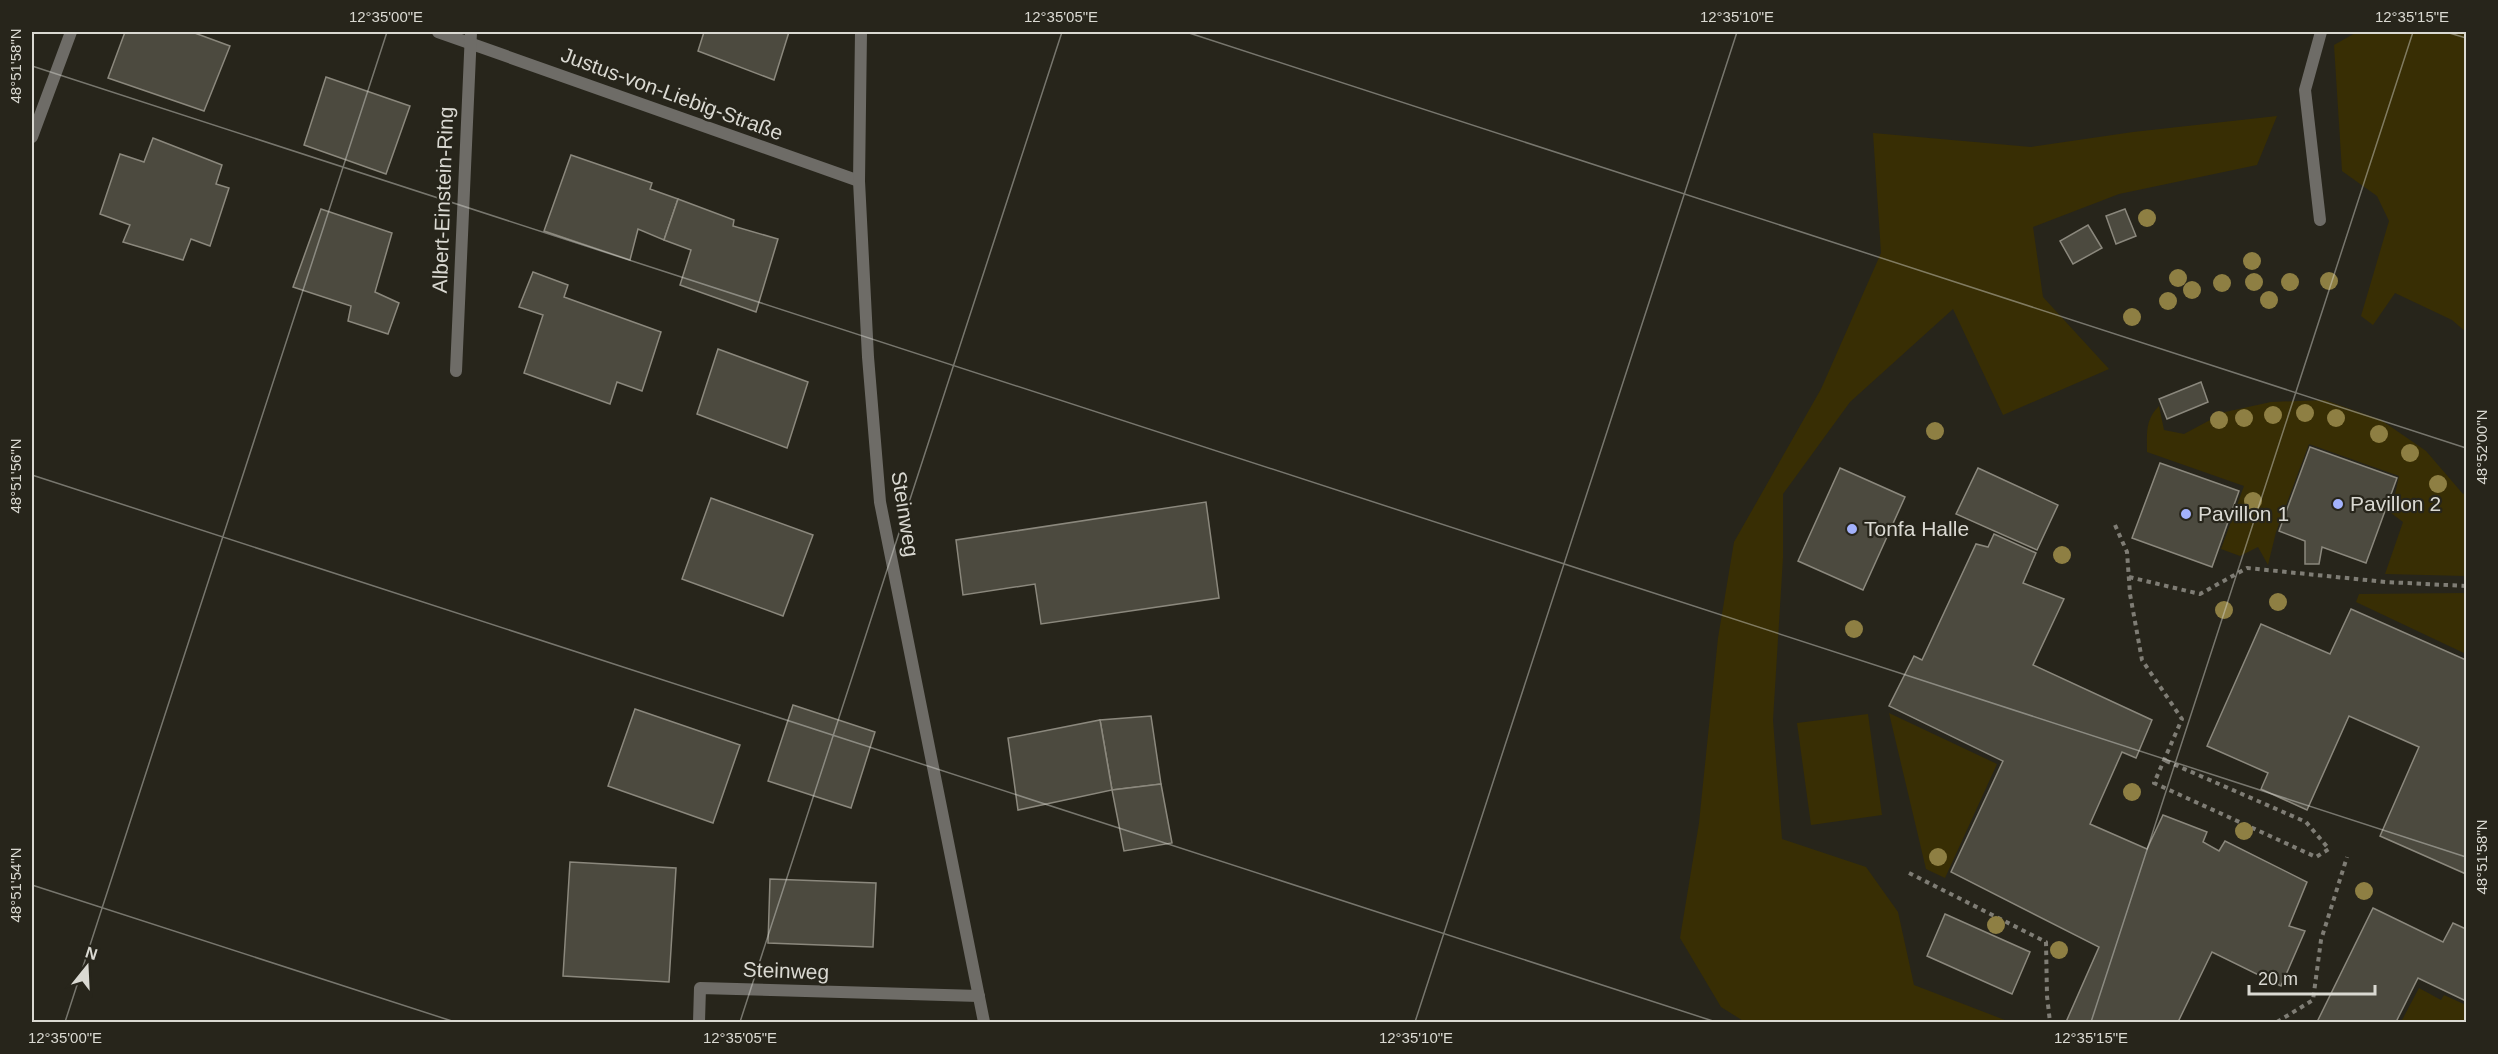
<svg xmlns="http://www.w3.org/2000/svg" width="2498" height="1054" font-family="Helvetica,sans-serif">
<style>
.green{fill:#382e04}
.building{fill:#4c4a3f;stroke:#8b887d;stroke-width:1.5}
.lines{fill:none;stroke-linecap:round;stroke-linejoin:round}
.path{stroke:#7f7d75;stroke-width:4;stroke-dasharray:4.5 4.5;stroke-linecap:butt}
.service{stroke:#6e6c67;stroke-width:12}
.minor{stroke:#6e6c67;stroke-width:12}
.tree{fill:#8e7f43}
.ticks{fill:none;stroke:#dad9d2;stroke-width:1.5;stroke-opacity:0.45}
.poi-dot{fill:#a3b2fc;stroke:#27251b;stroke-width:2}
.labels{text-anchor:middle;stroke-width:4.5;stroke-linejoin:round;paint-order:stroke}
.street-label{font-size:21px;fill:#dad9d2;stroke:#27251b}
.poi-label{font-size:21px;fill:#dad9d2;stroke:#27251b;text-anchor:start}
.neatline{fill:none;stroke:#dad9d2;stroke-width:2}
.ticks-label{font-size:15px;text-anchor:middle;fill:#dad9d2}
</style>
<rect width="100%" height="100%" fill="#27251b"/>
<g class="green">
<polygon points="2357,32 2466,32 2466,332 2452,320 2395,293 2373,325 2361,316 2389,221 2377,196 2342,171 2334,45"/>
<polygon points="2277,116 2257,165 2119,194 2033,227 2043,297 2109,369 2003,415 1953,309 1850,402 1783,494 1783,558 1773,720 1782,839 1866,867 1898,912 1914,985 2010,1022 1745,1022 1721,1007 1680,938 1699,823 1718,638 1734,542 1821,389 1881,253 1873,133 2031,147 2133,132"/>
<path d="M2325 400 2381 420 2426 451 2463 494 2466 492V576L2385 574 2403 522 2391 513 2399 476 2309 444 2276 532 2268 565 2258 547 2240 556 2221 549 2244 486 2147 452C2147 433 2145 420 2159 406L2164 430 2184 434 2225 412 2271 402Z"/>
<polygon points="2466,593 2466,654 2356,602 2359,594"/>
<polygon points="1889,713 1997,764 1945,878 1926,869"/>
<polygon points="1868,714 1882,815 1811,825 1797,723"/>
<polygon points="2419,988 2441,1000 2444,995 2466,1005 2466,1022 2401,1022"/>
</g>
<g class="building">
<polygon points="125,32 192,32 230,46 204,111 108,78"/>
<polygon points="704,32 789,32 774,80 698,51"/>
<polygon points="326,77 410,106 386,174 304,145"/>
<polygon points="153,138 222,165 216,184 229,188 210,246 191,239 183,260 123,242 130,225 100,214 120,154 144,162"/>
<polygon points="571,155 652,183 650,189 678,199 664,240 638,229 630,260 544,231"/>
<polygon points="678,199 734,220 733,226 778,239 756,312 680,285 691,250 664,240"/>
<polygon points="321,209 392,233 375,292 399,303 388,334 348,321 351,306 293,287"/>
<polygon points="2125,209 2136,236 2116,244 2106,216"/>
<polygon points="2088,225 2102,248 2073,264 2060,241"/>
<polygon points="533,272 568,285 564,297 661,332 642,391 617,382 610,404 524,373 543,315 519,307"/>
<polygon points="718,349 808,382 787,448 697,414"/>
<polygon points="2201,382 2208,402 2167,419 2159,399"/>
<polygon points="2310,447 2397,478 2366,563 2322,547 2319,564 2305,564 2305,541 2279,531"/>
<polygon points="2160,463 2239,491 2212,567 2132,538"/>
<polygon points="1840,468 1905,497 1863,590 1798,561"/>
<polygon points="1978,468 2058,505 2037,550 1956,514"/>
<polygon points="711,498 813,535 783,616 682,579"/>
<polygon points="1206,502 1219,598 1041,624 1035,584 963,595 956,540"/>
<polygon points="1994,534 2036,553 2023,583 2064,599 2033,665 2152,720 2136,758 2122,752 2090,824 2147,849 2163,815 2207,832 2203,842 2219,851 2225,841 2307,882 2289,926 2305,931 2281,986 2212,952 2178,1022 2066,1022 2099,947 1951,872 2003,761 1889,706 1914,656 1922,660 1976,544 1988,547"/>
<polygon points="2351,609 2466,660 2466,874 2380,836 2419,747 2349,716 2307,810 2261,789 2268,773 2207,746 2261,624 2330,654"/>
<polygon points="793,705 875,732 851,808 768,781"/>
<polygon points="635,709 740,745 713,823 608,786"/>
<polygon points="1151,716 1161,784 1112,790 1100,720"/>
<polygon points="1100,720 1112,790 1018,810 1008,738"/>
<polygon points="1161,784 1172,843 1124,851 1112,790"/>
<polygon points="570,862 676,868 669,982 563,976"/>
<polygon points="770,879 876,883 873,947 768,943"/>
<polygon points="2373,908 2443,942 2453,923 2466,929 2466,1001 2418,978 2396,1022 2317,1022"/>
<polygon points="1945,914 2030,952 2012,994 1927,956"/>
<polygon points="572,1021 644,1022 572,1022"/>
</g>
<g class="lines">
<g class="path">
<polyline points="2115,525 2127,552 2130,594 2142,660 2182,719 2154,783 2316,857 2329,849 2306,822 2164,760"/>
<polyline points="2129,577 2200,594 2247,568 2386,582 2466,586"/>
<polyline points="1909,873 2046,942 2047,996 2050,1022"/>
<polyline points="2277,1022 2313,1000 2321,940 2347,857"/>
</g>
<polyline class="service" points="2320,220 2305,90 2321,32"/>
<g class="minor">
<polyline points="438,32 859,181"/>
<polyline points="861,32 859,181 868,357 880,502 984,1022"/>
<polyline points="32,137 71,32"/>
<polyline points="456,371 471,32"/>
<polyline points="699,1022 700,988 979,996"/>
</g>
</g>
<g class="tree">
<circle cx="2147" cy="218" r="9"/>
<circle cx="2252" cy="261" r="9"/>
<circle cx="2178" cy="278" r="9"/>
<circle cx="2329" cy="281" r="9"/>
<circle cx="2254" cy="282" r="9"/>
<circle cx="2290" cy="282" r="9"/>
<circle cx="2222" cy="283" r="9"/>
<circle cx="2192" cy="290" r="9"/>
<circle cx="2269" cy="300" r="9"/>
<circle cx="2168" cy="301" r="9"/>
<circle cx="2132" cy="317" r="9"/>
<circle cx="2305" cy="413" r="9"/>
<circle cx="2273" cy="415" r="9"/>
<circle cx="2244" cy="418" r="9"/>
<circle cx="2336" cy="418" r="9"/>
<circle cx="2219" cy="420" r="9"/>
<circle cx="1935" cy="431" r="9"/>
<circle cx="2379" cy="434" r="9"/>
<circle cx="2410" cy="453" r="9"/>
<circle cx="2438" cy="484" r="9"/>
<circle cx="2253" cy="501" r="9"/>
<circle cx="2062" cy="555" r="9"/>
<circle cx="2278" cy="602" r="9"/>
<circle cx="2224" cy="610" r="9"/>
<circle cx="1854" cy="629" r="9"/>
<circle cx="2132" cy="792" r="9"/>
<circle cx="2244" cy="831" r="9"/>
<circle cx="1938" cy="857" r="9"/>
<circle cx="2364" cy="891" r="9"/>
<circle cx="1996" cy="925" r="9"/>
<circle cx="2059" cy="950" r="9"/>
</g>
<path class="ticks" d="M1186 32 2466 448M2446 32 2466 38M32 66 2466 857M32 475 1716 1022M32 885 455 1022M65 1022 387 32M740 1022 1062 32M1415 1022 1737 32M2091 1022 2413 32"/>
<g class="poi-dot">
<circle cx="2338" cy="504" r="6"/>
<circle cx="2186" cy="514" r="6"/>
<circle cx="1852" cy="529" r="6"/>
</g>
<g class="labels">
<g class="street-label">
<text transform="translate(672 94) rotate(20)" y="7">Justus-von-Liebig-Straße</text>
<text transform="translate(443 200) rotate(-88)" y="7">Albert-Einstein-Ring</text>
<text transform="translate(905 514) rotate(81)" y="7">Steinweg</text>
<text transform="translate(786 971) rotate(2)" y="7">Steinweg</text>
</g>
<g class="poi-label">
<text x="2350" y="511">Pavillon 2</text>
<text x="2198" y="521">Pavillon 1</text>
<text x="1864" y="536">Tonfa Halle</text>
</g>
</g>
<rect width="2498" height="1054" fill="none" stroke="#27251b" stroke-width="66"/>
<g transform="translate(87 967) rotate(18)" stroke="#27251b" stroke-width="4.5" paint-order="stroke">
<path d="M0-4.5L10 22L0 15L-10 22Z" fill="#dad9d2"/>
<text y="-9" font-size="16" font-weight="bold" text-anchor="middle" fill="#dad9d2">N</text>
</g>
<path d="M2249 985v9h126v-9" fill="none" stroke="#dad9d2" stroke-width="3"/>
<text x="2258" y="985" font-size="18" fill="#dad9d2" stroke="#27251b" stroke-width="4.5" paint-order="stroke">20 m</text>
<rect x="33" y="33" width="2432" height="988" class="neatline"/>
<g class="ticks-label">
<text x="386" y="22">12°35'00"E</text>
<text x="1061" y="22">12°35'05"E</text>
<text x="1737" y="22">12°35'10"E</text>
<text x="2412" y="22">12°35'15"E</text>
<text transform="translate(16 66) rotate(-90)" y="5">48°51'58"N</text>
<text transform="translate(2482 447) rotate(-90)" y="5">48°52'00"N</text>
<text transform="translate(16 476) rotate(-90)" y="5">48°51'56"N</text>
<text transform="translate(2482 857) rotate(-90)" y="5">48°51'58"N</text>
<text transform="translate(16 885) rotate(-90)" y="5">48°51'54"N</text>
<text x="65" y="1043">12°35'00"E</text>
<text x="740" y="1043">12°35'05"E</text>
<text x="1416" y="1043">12°35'10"E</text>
<text x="2091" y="1043">12°35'15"E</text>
</g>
</svg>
